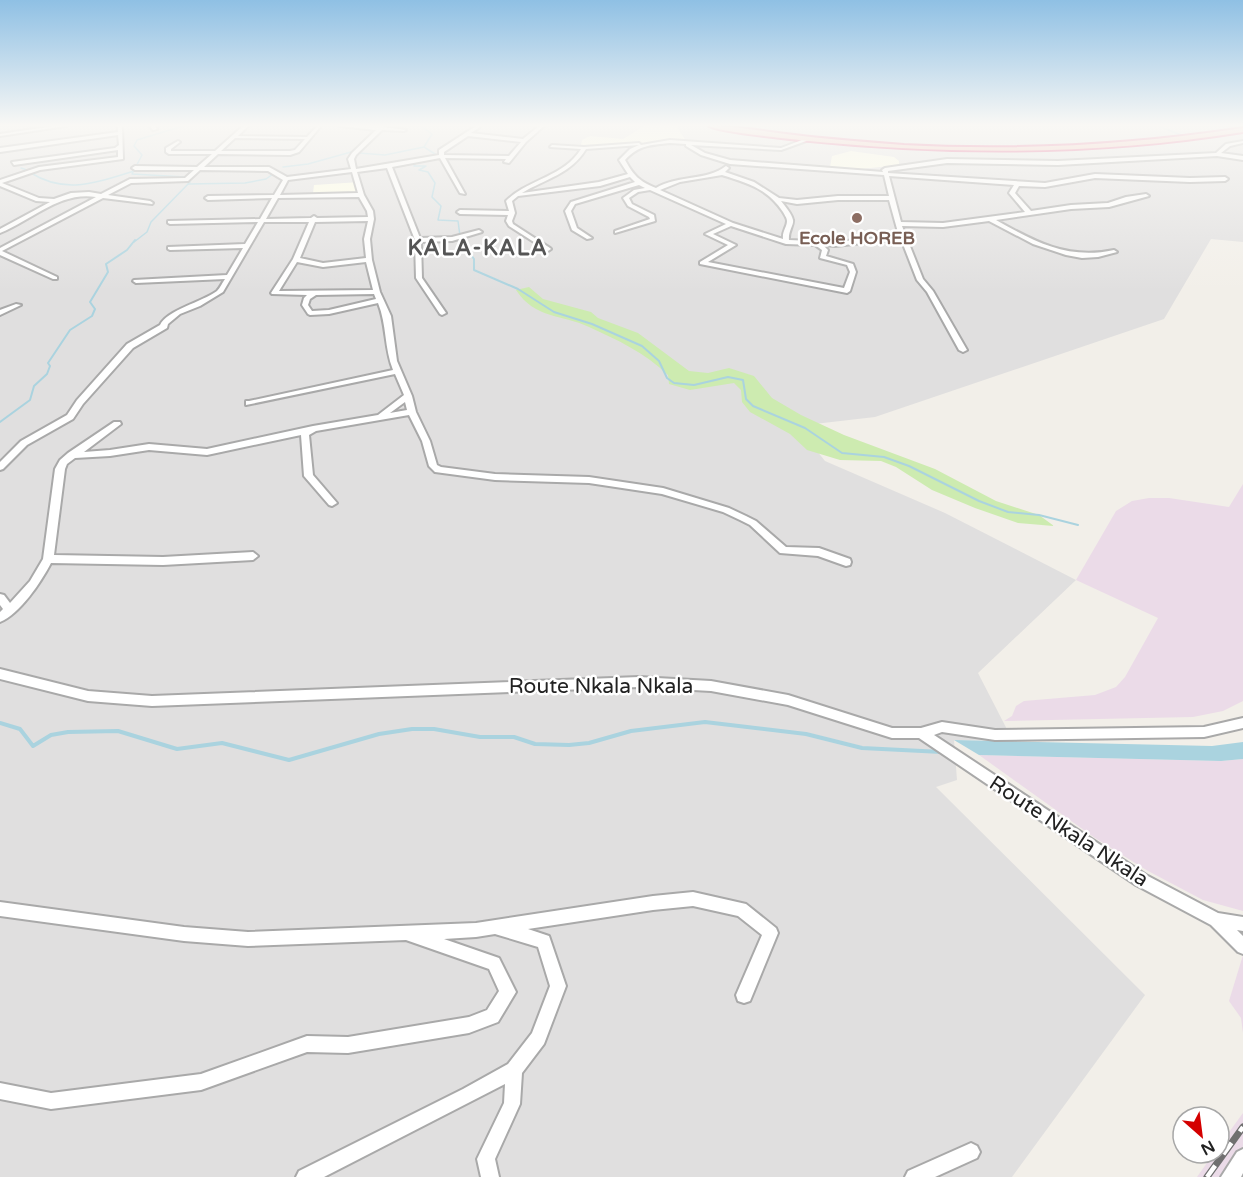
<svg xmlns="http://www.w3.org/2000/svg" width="1243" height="1177" font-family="'Varela Round',sans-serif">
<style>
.residential{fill:#e0dfdf}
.industrial{fill:#ebdbe8}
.education{fill:#ffffe5}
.grass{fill:#cdebb0}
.water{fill:#aad3df}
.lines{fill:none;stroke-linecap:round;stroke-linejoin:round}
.stream-far2{stroke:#aad3df;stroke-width:1.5}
.stream-far1{stroke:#aad3df;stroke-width:2}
.stream{stroke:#aad3df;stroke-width:4}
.minor-casing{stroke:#a9a9a9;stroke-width:4}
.trunk-casing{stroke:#dc2a67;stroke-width:4}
.minor{fill:#fff;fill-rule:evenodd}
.trunk{fill:#f2b4a3;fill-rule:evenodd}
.rail-casing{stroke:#707070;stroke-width:7}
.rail{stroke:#fff;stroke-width:4.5;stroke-dasharray:14;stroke-linecap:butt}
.education-dot{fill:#8d6e63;stroke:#fff;stroke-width:2}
.labels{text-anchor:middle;stroke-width:5;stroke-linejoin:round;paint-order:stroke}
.far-education-label{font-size:18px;font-weight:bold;fill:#785e54;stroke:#fff}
.street-label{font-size:21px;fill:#222;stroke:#fff}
.far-district-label{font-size:22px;font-weight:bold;letter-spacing:1.5px;fill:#555;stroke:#fff}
</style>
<rect width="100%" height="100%" fill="#f2efe9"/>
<polygon class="residential" points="0,126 1243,126 1243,242 1211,239 1164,319 875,417 797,426 825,461 945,513 1076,580 978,673 1013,741 954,740 957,780 936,787 1145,995 1012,1177 0,1177"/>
<g class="industrial">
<polygon points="1243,484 1243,701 1223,711 1193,717 1004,721 1012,716 1016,706 1024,701 1095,695 1116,687 1125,677 1158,618 1076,580 1116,511 1132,501 1149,498 1169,498 1229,507"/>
<polygon points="979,755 1221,761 1243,759 1243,911 1203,900 1148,871 1095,838"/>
<polygon points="1243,955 1243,1033 1241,1018 1229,1001"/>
<polygon points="1243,1113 1243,1177 1197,1177 1214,1153 1219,1153 1219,1146"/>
</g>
<g class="education">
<polygon points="644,126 676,126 685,139 637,144 581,145 582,140 590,136 623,139"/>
<polygon points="851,151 894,157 899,161 899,165 861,169 830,167 832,156"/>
<polygon points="360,182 357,189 358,193 313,193 314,185"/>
</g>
<path class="grass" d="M529 287 543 299 591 312 598 318 638 333 689 371 708 373 729 368 754 376 772 398 801 415 844 435 935 469 996 501 1039 515 1054 526 1018 523 975 508 932 490 896 467 881 461 840 460 807 450 790 434 750 412 742 402 741 390 734 383 690 390 669 384 668 375C645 353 618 340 589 327 561 314 535 319 516 290Z"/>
<polygon class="water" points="954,740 1212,746 1243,742 1243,759 1221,761 979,755"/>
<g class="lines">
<g class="stream-far2">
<polyline points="1055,126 1073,126"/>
<polyline points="1158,126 1184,136"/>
<polyline points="424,147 435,154 434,156"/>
<polyline points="359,153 385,155 424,147 432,134 421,126"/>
<polyline points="416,162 414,166 426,166 419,170 428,172 435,183 432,197 441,206 438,220 458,221 460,236"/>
<polyline points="283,167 308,164 351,152"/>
<polyline points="21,168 27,170"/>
<path d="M31 173C66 195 99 182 134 171"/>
<polyline points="188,184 245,183 266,179 273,174 271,171"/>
<polyline points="134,242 147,232 151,222 190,182 185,177 132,174 142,155 134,146 137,140 183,126"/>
</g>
<g class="stream-far1">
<polyline points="460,240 474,259 474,270 518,289 554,312 592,324 642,346 659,361 667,378 674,383 694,385 728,377 743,380 746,399 753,406 805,428 842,453 884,457 909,466 979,501 1008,512 1039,515 1078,525"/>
<polyline points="0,422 30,400 34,386 47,374 50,366 48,363 70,330 92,316 95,309 90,302 108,272 106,264 127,250 135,240"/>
</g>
<polyline class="stream" points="0,723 20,729 33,746 51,735 68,732 118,731 177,749 222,743 289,760 379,734 412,729 434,729 480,737 514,737 535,744 569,745 589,743 631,731 705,722 806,734 862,748 942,752"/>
<g class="minor-casing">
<g id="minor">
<polygon points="54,126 66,126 0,136 0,134"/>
<path d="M118 126H122L123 159 40 170 2 183 39 198 54 199 71 193 89 192 101 194 130 179 185 178 194 170H135L132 168 135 166 197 167 212 154H169L166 152V148L178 141 180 142 171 149V151H215L243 126H248L238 136 307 137 317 126H321L299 152 290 155 218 154 204 167H269L287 177 351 169 348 159 352 153 376 130 340 126H385L384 127 406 130 404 131 382 130 356 155 354 159 356 169 439 155V150L476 126H481L471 133 523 139 539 126H544L526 142 509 163 504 162 506 159 445 158 465 194 460 193 440 158 392 167 420 238 452 237 479 230 482 232 452 241 421 242 422 278 446 313 442 315 440 314 416 278 415 240 387 168 357 172 364 195 373 211 374 219 370 239 372 260 380 292 391 316 397 361 412 396 416 412 430 441 437 465 441 467 495 474 589 477 663 488 729 508 746 516 756 521 786 547 819 548 850 559 851 562 850 565 846 566 818 556 780 553 750 525 740 520 723 512 662 494 589 483 495 480 435 472 429 466 422 441 409 415 316 431 309 435 313 475 337 503 332 506 329 505 304 476 301 435 207 455 149 450 110 456 75 458 67 464 65 469 54 555 163 557 253 552 258 556 253 560 163 565 51 563C41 582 20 614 0 622V612L3 609 0 605V594L4 595 10 603 30 581 43 559 55 469 60 460 68 453 114 422H120L121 424 84 452 110 450 149 444 207 449 313 426 378 415 404 395 395 374 246 405V401H249L393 370C384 348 387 325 378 303L329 314 310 315 308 314 302 305 304 298 307 295 272 294 271 293 293 259 309 222H264L223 292 200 306 180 314 168 324 167 328 133 348 83 404 73 419 27 445 3 469 0 470V462L21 441 67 415 77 400 127 344 160 325C167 310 202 302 217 291 220 288 222 283 225 279L136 283 133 281 134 280 227 275 243 248 170 250 168 249V247L245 244 258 222 170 224 168 223V221L260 219 272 198 208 200 205 198 208 196 274 195 283 180 268 171 200 170 188 181 131 183 108 195 150 201 153 203 152 204 103 198 2 251 57 277V279H53L0 255V248L96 197C60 191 32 220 0 233V229L50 202 36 201 0 186V180L39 167 118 157V150L14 165 12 162 115 148 119 145 118 135 0 152V148L118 132ZM468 136 521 142 509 156 444 155V152ZM235 138 305 139 295 150 290 151H221ZM352 172 358 193 280 195 288 180ZM359 197 367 211 368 217 317 218 314 216 311 218 266 219 278 198ZM368 221 364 239 366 258 323 263 300 258 315 222ZM297 262 323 267 366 262 373 290 279 291ZM374 294 376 299 329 310 312 311 308 305 310 299 316 295ZM405 402 407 410 390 413Z"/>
<polygon points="150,126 155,126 157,129 153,130"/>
<path d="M807 138 809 140 781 150 691 145 705 153 730 160 883 172 882 170 885 168 947 159 1058 161 1216 153 1226 144 1243 141V143L1230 146 1221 153 1243 156V160L1217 156 1058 165 947 163 888 171V173L1045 183 1095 174 1190 178 1225 177 1228 179 1225 181 1190 182 1095 178 1045 187 1019 186 1015 193 1031 211 1071 205 1108 203 1126 197 1146 194 1149 196 1109 207 1071 209 996 220C1035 242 1068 260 1114 250L1117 252 1098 257 1082 258 1066 255 1033 244 989 221 943 227 902 226 923 279 933 291 967 350 963 352 959 350 927 292 917 280 901 239 835 246 823 245 828 250 826 256 853 264 856 272 850 291 847 293 700 264V262L728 245 705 234 726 224 650 190 638 192 629 198 632 204 654 215 655 221 615 233V231L650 219 649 217 628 206 623 198 634 190 645 188 639 185 575 204 571 211 577 228 592 238 587 239 572 230 565 211 571 202 635 182 630 177 600 186 518 196 512 201 515 213 512 221 513 224 550 248 551 249 548 251 509 226 506 221 508 215 460 214 457 212 460 210 509 211 506 201C528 179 564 177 581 149L550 147 552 145 584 147 639 143 641 145 670 140 781 148ZM670 143 686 144V146L701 155 730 164 884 175 889 196H838L797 200 779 198 754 182 725 172 729 168 726 166C707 181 677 175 656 188 639 181 634 176 625 160 639 145 650 145 670 143ZM639 145 630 149 619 160 628 174 599 182 522 193C545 179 571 174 586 149ZM722 175C747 183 767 188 783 212 784 214 787 218 787 221 787 227 782 231 783 239L733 223 660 190 680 182ZM889 176 1014 185 1009 193 1025 212 943 223 901 222ZM838 200H889L899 236 835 242 789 240C788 231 794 225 793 220 792 214 785 206 781 201L797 204ZM731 226 786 244 815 245 822 250 820 258 847 265 850 272 844 288 708 262 736 245 713 234Z"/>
<polygon points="16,304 21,305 0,315 0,310"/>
<polygon points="0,669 88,691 152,696 639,677 711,681 788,695 892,728 921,728 942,722 995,730 1204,727 1243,718 1243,728 1204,737 995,740 942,732 934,735 1146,875 1218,913 1243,917 1243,931 1237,930 1243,936 1243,954 1238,952 1211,925 1136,885 919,738 892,738 788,705 711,691 639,687 152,706 88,701 0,679"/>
<polygon points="693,892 746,904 776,928 778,933 750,1001 744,1003 738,1001 736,995 762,935 738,916 693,906 653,910 528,929 549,936 566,986 544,1044 522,1073 520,1104 495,1159 499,1177 481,1177 477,1159 504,1103 505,1084 324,1177 296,1177 299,1171 463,1089 508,1064 532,1033 550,986 538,947 495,934 476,937 444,939 499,958 516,992 498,1022 469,1033 348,1053 307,1052 201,1090 51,1109 0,1099 0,1083 51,1093 201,1074 307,1036 348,1037 469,1017 487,1010 499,991 489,969 406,940 248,946 184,941 0,916 0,902 184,927 248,932 476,923 653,896"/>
<polygon points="971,1143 977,1146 980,1152 977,1158 935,1177 905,1177 908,1171"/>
<polygon points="1243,1149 1243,1173 1241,1177 1221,1177 1237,1152"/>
</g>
</g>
<g class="trunk-casing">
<path id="trunk" d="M709 126C735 126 760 131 786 134 825 139 864 142 904 145 1018 151 1130 145 1243 128V132C1095 156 948 155 799 140 782 138 720 132 709 126Z"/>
</g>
<use href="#minor" class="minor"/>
<use href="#trunk" class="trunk"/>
<g class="rail-casing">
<polyline id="rail" points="1207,1177 1243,1127"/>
</g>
<use href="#rail" class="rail"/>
</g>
<linearGradient id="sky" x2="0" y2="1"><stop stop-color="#8fc0e4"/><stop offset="0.43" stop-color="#f9f8f5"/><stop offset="1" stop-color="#f9f8f5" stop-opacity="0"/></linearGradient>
<rect width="1243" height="291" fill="url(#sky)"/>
<circle class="education-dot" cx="857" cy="218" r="6"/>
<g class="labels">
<g class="far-education-label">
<text x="857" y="244">Ecole HOREB</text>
</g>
<g class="street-label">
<text x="601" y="693">Route Nkala Nkala</text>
<text transform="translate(1069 831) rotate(33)" y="7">Route Nkala Nkala</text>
</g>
<g class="far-district-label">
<text x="478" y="255">KALA-KALA</text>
</g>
</g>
<g transform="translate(1201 1135) rotate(152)"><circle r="28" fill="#ffffff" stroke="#a7a7a7" stroke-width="1.5"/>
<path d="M0-4.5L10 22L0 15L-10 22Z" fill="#d40000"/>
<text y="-9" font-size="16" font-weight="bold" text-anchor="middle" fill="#222222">N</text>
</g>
</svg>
